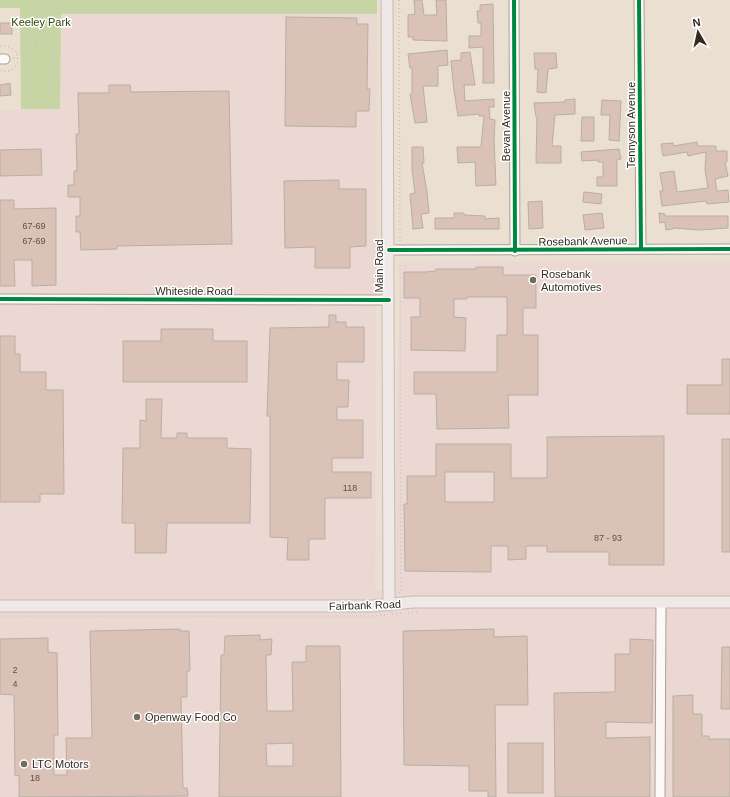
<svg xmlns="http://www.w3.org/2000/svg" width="730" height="797" font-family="Helvetica,sans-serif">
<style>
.industrial{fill:#ecd8d2}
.green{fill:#c6d5a3}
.building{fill:#dac2b6;stroke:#b8aea5;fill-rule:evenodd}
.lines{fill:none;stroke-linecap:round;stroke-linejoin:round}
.minor-casing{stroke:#a9a196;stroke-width:11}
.major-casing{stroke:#c3beb6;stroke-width:13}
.path{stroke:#c7c3be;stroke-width:1.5;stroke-dasharray:1 3;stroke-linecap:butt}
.minor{stroke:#fcfaf8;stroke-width:9}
.major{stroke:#efe8e6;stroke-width:11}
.cycleway-casing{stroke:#fff;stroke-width:6}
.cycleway{stroke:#00873e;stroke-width:4}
.poi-dot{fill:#736a5e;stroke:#fff;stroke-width:1.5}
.labels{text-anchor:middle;stroke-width:3;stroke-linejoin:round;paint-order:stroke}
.number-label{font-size:9px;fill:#5d5146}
.park-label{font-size:11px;fill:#2d4403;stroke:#fff}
.street-label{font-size:11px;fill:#332b21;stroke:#fff}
.poi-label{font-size:11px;fill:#332b21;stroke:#fff;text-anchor:start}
</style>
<rect width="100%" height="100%" fill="#eadfd0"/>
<polygon class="industrial" points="61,14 377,14 375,590 393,590 401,261 730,261 730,797 0,797 0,110 60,109"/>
<polygon class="green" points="0,0 377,0 377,14 61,14 60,109 21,109 20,8 0,8"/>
<g class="building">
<polygon points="414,0 422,0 424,15 437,15 436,0 446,0 447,41 413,40 413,37 408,37 408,15 415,14"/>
<polygon points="493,4 494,83 483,83 483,47 469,48 469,36 481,36 481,23 478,23 477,11 480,11 480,5"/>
<polygon points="286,17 357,18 357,24 368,24 367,89 370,89 369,111 356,111 356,127 285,126"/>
<rect x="0" y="23" width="12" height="11"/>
<polygon points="447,50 448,65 438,66 438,86 423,86 427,122 415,123 410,94 412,93 412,68 410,68 408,54"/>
<polygon points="470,52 475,85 464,85 465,101 494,99 494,107 489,107 490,119 495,120 494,140 496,185 476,186 475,162 458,163 457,147 481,147 484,116 479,116 479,114 458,116 454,91 451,61 461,60 461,53"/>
<polygon points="534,53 556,53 557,68 548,69 546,93 537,92 538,69 535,69"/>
<polygon points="10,83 11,95 0,96 0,85"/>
<polygon points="109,85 130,85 131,92 229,91 232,244 117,246 117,249 81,250 80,232 76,232 76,216 80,216 80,197 68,197 68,185 74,185 74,171 77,171 76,134 79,134 78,93 109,93"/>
<polygon points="575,99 575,114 555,115 552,146 561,146 561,163 536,163 537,117 536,117 534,103 565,102 565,100"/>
<polygon points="602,100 621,101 619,141 609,140 610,115 601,115"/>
<polygon points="582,117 594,117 594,141 581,141"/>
<polygon points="697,142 698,146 716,146 716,151 727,151 727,162 725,162 728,176 715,179 717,191 728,190 729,202 707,204 706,201 662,206 660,191 663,191 660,173 674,171 677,192 708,188 705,170 706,152 688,156 687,152 663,156 661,144 673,143 673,146"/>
<polygon points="412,147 423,147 424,163 422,163 427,192 429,213 421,214 423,228 413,229 410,194 415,193 412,170"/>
<polygon points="41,149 42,175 0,176 0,150"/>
<polygon points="619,149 621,159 617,160 617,186 597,186 597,177 603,177 603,162 598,162 598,160 582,161 581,152"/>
<polygon points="339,180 339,189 366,189 366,246 350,247 350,268 315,268 315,247 285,248 284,181"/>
<polygon points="584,192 602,194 601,204 583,202"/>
<polygon points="0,200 14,200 14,209 56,208 56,285 32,286 32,260 14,260 15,286 0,286"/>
<polygon points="542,201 543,228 529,229 528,202"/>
<polygon points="454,213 464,213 464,215 485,216 485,219 499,218 499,229 435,229 435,218 454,218"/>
<polygon points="602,213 604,228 585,230 583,215"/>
<polygon points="659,213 665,214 665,216 728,216 728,228 700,230 673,228 673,229 666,230 665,222 660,223"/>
<polygon points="476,267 503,267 503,275 536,275 536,308 523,308 523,335 538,335 538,395 508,395 509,428 437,429 436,394 414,394 414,372 497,372 497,335 507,335 507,297 467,297 467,299 454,299 454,317 466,318 465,351 411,350 411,317 420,317 420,298 404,298 404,272 426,272 436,271 436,269 476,269"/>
<polygon points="329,315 336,315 336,322 346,322 346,327 364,327 364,362 337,362 337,380 349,380 348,407 337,407 337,420 363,420 363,458 332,458 332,472 371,472 371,498 325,498 325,539 309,539 309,560 287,560 288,538 270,537 270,416 267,416 270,328 329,327"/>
<polygon points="161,329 213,329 213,341 247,341 247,382 123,382 123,341 161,341"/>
<polygon points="0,336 15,336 15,354 20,354 20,372 46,372 46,390 63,390 64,494 40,494 40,502 0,502"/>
<polygon points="722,359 730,359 730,414 687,414 687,385 722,385"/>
<polygon points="146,399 162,399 161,438 177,438 177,433 187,433 187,438 227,438 227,448 251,449 250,523 167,523 166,553 135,553 135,523 122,523 123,448 140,448 140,420 146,421"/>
<path d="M664 436V565H609V552H547V546H526V559L508 560V546H491V572L405 571 404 504H407V476H436V444H511V478H547V437ZM445 472H494V502H445Z"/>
<rect x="722" y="439" width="8" height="113"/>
<polygon points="180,629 180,631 189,631 190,671 187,671 187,697 181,697 183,788 187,788 188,796 19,797 19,775 15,776 14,695 0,694 0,639 48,638 48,652 57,653 58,735 54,735 54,775 67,775 66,738 92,738 90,631"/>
<polygon points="494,629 494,637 527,636 528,705 495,705 496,797 488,797 488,791 469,791 469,766 404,765 403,631"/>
<path d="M260 635V640L272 639 271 655H266L267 711H293L292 662H306V646H340L341 797H219L221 655H224L225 636ZM293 743V766H267L266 744Z"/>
<polygon points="630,639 653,640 652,723 606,722 606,738 650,737 650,797 555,797 554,693 615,692 615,654 630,654"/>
<polygon points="722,647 730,647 730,709 721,709"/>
<polygon points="693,695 693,714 702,714 702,736 709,736 709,739 730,739 730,797 673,797 673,696"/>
<rect x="508" y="743" width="35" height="50"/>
</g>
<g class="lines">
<g class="minor-casing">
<g id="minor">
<polyline points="514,0 515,251"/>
<polyline points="639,0 641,249"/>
<polyline points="0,59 5,59"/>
<polyline points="389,250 730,249"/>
<polyline points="0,299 389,300"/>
<polyline points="660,797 661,603"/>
</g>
</g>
<g class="major-casing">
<g id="major">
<polyline points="387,0 389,605"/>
<polyline points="0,606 372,606 413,602 730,602"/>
</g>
</g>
<g class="path">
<polyline points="399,0 400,241"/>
<polyline points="27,33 37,43"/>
<path d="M0 46C26 44 21 77 0 70"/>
<path d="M17 53C29 44 32 14 33 0"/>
<path d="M13 58H29L37 43C63 40 52 73 50 87 50 91 51 94 49 96 43 106 32 103 26 95L33 80 29 58"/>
<polyline points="399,593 401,592 400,259"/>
<polyline points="408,613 420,612"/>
<polyline points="392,614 404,613"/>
<polyline points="0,616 373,616 388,615"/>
</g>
<use href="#minor" class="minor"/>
<use href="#major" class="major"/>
<g class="cycleway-casing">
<g id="cycleway">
<polyline points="514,0 515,251"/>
<polyline points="639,0 641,249"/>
<polyline points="389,250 730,249"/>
<polyline points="0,299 389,300"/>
</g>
</g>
<use href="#cycleway" class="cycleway"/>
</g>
<g class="poi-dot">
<circle cx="533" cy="280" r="4"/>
<circle cx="137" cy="717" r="4"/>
<circle cx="24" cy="764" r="4"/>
</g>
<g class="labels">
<g class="number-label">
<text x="34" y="229">67-69</text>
<text x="34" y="244">67-69</text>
<text x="350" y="491">118</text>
<text x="608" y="541">87 - 93</text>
<text x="15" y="673">2</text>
<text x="15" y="687">4</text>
<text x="35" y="781">18</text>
</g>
<g class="park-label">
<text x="41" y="26">Keeley Park</text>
</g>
<g class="street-label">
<text transform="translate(631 125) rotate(-90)" y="4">Tennyson Avenue</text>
<text transform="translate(506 126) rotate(-90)" y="4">Bevan Avenue</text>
<text transform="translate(583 241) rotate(-1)" y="4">Rosebank Avenue</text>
<text transform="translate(379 266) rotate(-90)" y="4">Main Road</text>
<text x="194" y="295">Whiteside Road</text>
<text transform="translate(365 605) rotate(-2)" y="4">Fairbank Road</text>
</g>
<g class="poi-label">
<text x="541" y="278">Rosebank<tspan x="541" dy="13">Automotives</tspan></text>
<text x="145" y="721">Openway Food Co</text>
<text x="32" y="768">LTC Motors</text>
</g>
</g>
<g transform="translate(698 32) rotate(351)" stroke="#ffffff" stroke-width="3" paint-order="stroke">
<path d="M0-3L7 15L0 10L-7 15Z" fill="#332b21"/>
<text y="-6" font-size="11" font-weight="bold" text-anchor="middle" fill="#332b21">N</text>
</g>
</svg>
